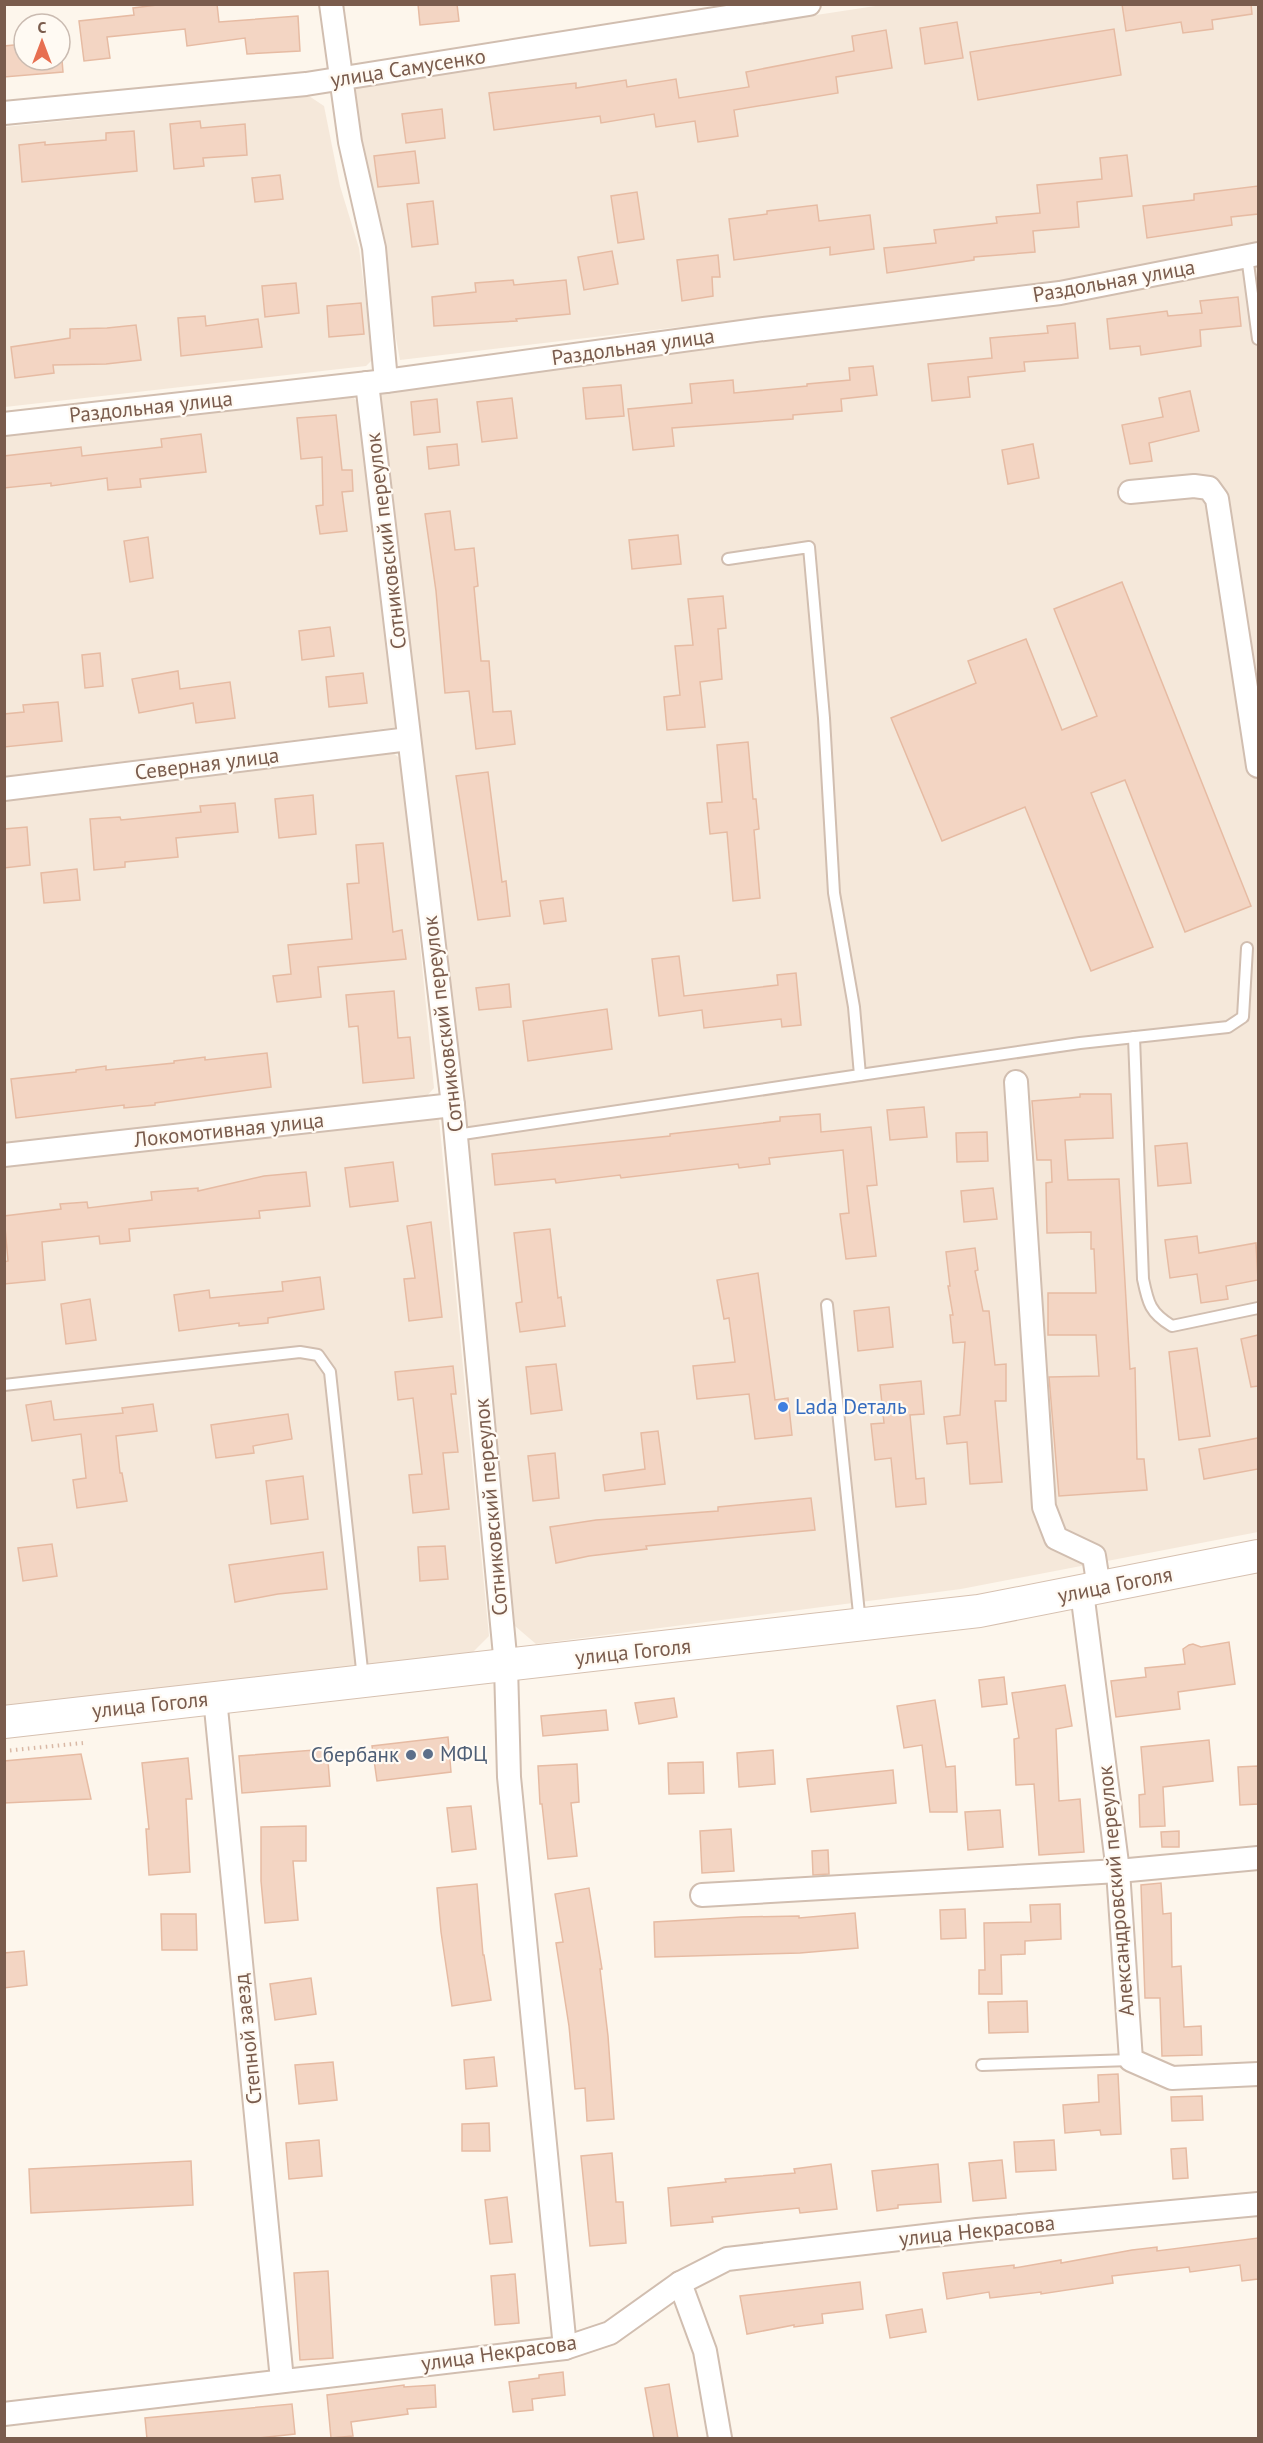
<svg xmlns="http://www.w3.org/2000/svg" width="1263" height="2443" font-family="'PT Sans',sans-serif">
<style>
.residential{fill:#f5e8da}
.building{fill:#f3d5c3;stroke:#e6bba3;stroke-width:1.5}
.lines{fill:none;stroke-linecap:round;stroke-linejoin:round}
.lane-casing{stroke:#d1beb0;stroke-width:14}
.street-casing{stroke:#d1beb0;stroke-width:26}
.secondary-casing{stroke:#d6c0b0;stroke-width:34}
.path{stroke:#d9b8a5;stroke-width:4;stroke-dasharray:1.5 4.5;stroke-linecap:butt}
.lane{stroke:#fff;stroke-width:10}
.street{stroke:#fff;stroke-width:22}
.secondary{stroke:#fff;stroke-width:32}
.shop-dot{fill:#3f7fe0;stroke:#fffaf3;stroke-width:2}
.service-dot{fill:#5c6f8a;stroke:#fffaf3;stroke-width:2}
.labels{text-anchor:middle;stroke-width:4.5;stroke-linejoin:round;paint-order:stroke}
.street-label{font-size:21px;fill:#7a5c4d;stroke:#fffaf3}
.shop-label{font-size:21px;fill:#366cbe;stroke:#fffaf3;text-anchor:start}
.service-label{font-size:21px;fill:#4e5e75;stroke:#fffaf3;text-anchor:start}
</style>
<rect width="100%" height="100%" fill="#fdf6ec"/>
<g class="residential">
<polygon points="882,5 1258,5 1258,243 1060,282 400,360 351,93 364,79 631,43"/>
<polygon points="309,96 324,106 340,186 359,248 373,359 366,366 5,407 4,127"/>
<polygon points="1258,266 1258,1532 961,1589 536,1644 515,1626 460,1102 378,390 768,339 1062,304"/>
<polygon points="352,396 361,406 398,727 5,776 4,433"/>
<polygon points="393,753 402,760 434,1088 425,1098 5,1144 4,798"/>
<polygon points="439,1119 489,1636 473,1652 5,1707 4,1167"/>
</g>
<g class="building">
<polygon points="165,4 217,4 219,22 298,16 300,51 247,54 245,38 187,46 185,29 107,37 110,58 84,61 79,21 134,15 133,8"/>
<polygon points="418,4 457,4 459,21 420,25"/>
<polygon points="1122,4 1251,4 1252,14 1212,20 1213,29 1183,33 1181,22 1126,31"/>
<polygon points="957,22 963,58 925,64 920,28"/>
<polygon points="1114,29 1121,75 978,100 970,52"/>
<polygon points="886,30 892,68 836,77 838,93 734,110 738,136 698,142 695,121 656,127 654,114 601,123 600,116 494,130 489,93 576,83 576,88 626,80 627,87 676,79 679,98 749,87 746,72 854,51 852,36"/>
<polygon points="24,44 24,60 62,60 63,72 4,77 4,46"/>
<polygon points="442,109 445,138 406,143 402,114"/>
<polygon points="200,121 201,128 245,124 247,155 203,158 204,166 174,169 170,124"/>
<polygon points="134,131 137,171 22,182 19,145 45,142 45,145 106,140 106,133"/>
<polygon points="415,151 419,183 378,187 374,156"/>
<polygon points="1127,155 1132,196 1077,202 1079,227 1033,231 1035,252 974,257 974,260 887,273 884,248 936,243 934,230 997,223 996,217 1040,213 1037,185 1102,179 1100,158"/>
<polygon points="280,175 283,199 255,202 252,178"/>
<polygon points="1258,186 1258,214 1231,217 1232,225 1147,238 1143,206 1194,200 1194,194"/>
<polygon points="637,192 644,239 618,243 611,196"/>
<polygon points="433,201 438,244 412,247 407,204"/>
<polygon points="817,205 819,221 870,215 874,249 830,255 830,247 734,260 729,219 767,214 767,211"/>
<polygon points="612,251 618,284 584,290 578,257"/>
<polygon points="718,255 720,277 712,277 713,296 682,301 677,260"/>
<polygon points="513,280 514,285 566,280 570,314 516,319 517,321 434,326 432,297 476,292 475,283"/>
<polygon points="296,283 299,313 265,317 262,286"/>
<polygon points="1238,297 1241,326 1200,330 1201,346 1141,355 1140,346 1110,349 1107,319 1167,311 1168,316 1202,313 1200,301"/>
<polygon points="361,303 364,334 329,337 327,306"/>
<polygon points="205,316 206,326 258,319 262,347 181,356 178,318"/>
<polygon points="1075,323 1078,358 1024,362 1025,371 968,377 970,397 932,401 928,364 992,358 990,338 1048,333 1047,326"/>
<polygon points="136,325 141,360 106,364 53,365 54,373 15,378 11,347 70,338 70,329 107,328"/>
<polygon points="873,366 877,395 841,399 842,411 793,415 793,419 672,428 674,446 633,450 628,409 692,403 690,384 733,380 734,393 807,386 807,384 850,380 849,368"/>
<polygon points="621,385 624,416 586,419 583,388"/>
<polygon points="1190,391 1199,431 1149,443 1152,461 1130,464 1122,425 1163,417 1159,398"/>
<polygon points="512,398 517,438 482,442 477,402"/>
<polygon points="437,399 440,432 414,435 411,402"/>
<polygon points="336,415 342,470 352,470 353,491 342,492 347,531 320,534 316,506 323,505 322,457 301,459 297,418"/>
<polygon points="201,434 206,472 140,479 141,487 108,490 107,478 51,486 51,483 4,488 4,456 81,447 82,456 162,447 161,439"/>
<polygon points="457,444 459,465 429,469 427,447"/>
<polygon points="1033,444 1039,478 1008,484 1002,450"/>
<polygon points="450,511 455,550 474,548 478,586 474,587 481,661 489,661 493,712 511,711 515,744 476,749 469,691 445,693 436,591 425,514"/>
<polygon points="678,535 681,564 632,569 629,540"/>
<polygon points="148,537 153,578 130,582 124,541"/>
<polygon points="1122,582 1251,906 1185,932 1125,780 1091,793 1153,947 1091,971 1025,807 942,841 891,718 976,683 968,661 1026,639 1062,730 1097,716 1054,609"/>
<polygon points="723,596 726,628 718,629 722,679 700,682 705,727 667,730 664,697 680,695 675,646 693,645 688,599"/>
<polygon points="330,627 334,656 302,660 299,631"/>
<polygon points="100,653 103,686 85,688 82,655"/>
<polygon points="178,671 180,689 230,682 235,718 196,723 193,703 139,713 132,679"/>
<polygon points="363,673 367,703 329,707 326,677"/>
<polygon points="58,702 62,741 4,747 4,714 24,712 23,705"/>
<polygon points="748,742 753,799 756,799 759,829 754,830 760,898 733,901 727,832 710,834 707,803 722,802 717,745"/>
<polygon points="488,772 502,882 506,881 510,916 478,920 456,776"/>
<polygon points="313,795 316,834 279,838 275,799"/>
<polygon points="235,803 238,832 176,838 178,857 125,862 125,867 94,870 90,819 120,817 121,820 201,812 200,806"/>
<polygon points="27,827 30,865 4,868 4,829"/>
<polygon points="383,843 393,932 402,930 406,959 318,967 321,997 277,1002 273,976 291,974 288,945 352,939 347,884 359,883 356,845"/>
<polygon points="77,869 80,900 44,903 41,873"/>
<polygon points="563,898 566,921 544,924 540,901"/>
<polygon points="679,956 684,996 778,985 777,975 796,973 801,1025 782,1027 781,1019 704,1028 702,1010 659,1016 652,959"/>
<polygon points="509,984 511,1007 479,1010 476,988"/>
<polygon points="394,991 398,1038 410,1037 414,1078 363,1083 358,1026 349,1027 346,995"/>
<polygon points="607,1009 612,1049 528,1061 523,1021"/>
<polygon points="267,1053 271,1087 155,1103 155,1105 124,1108 124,1105 16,1118 11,1079 76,1072 76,1070 106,1066 106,1070 174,1063 174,1061 205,1057 205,1060"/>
<polygon points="1080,1094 1111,1094 1113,1138 1065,1140 1068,1180 1119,1179 1130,1369 1135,1368 1137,1459 1144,1459 1147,1490 1059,1496 1049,1377 1099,1376 1096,1335 1048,1335 1048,1293 1096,1293 1094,1249 1091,1249 1091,1232 1047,1233 1046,1183 1052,1182 1051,1160 1037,1160 1032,1101 1080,1097"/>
<polygon points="924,1107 927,1137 890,1140 887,1110"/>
<polygon points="820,1114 821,1132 871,1127 877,1185 867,1186 876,1256 846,1259 840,1214 849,1213 843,1150 769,1158 770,1164 739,1168 738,1164 621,1178 620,1175 556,1183 555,1179 495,1185 492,1154 670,1136 670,1134 780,1121 780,1117"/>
<polygon points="987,1132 988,1161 957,1162 956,1133"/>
<polygon points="1187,1143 1191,1183 1158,1186 1155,1146"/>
<polygon points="393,1162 398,1201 350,1207 345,1168"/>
<polygon points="306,1172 310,1206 259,1211 260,1218 129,1229 130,1241 100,1244 99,1236 42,1242 45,1280 4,1284 4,1262 8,1261 4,1216 61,1209 60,1204 87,1202 88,1208 152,1200 151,1192 198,1188 198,1191 264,1176"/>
<polygon points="993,1188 997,1219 964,1222 961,1191"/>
<polygon points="431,1222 442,1317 409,1321 404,1279 415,1278 407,1226"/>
<polygon points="550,1229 558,1298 561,1297 565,1326 520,1332 516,1303 522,1302 514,1233"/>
<polygon points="1197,1236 1199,1253 1256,1243 1258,1280 1226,1286 1228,1299 1201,1303 1197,1274 1170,1278 1165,1240"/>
<polygon points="975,1248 978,1270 975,1271 983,1311 989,1311 995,1365 1006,1364 1006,1401 995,1401 1002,1482 970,1484 967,1442 947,1444 944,1417 960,1415 965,1342 953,1343 950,1315 953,1315 948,1286 950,1286 946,1252"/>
<polygon points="758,1273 775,1400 788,1398 792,1435 755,1439 749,1394 697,1399 693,1366 735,1362 729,1318 724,1319 717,1280"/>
<polygon points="320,1277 324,1309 268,1318 268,1323 239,1326 239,1323 179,1331 174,1295 209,1290 210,1298 283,1291 282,1282"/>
<polygon points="90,1299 96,1340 66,1344 61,1304"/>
<polygon points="889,1307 893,1347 858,1351 854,1311"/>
<polygon points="1258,1335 1258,1386 1251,1387 1241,1339"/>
<polygon points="1197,1348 1210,1436 1179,1440 1169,1352"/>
<polygon points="556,1364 562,1410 531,1414 526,1367"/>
<polygon points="453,1366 456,1394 451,1394 458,1452 443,1453 449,1509 413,1513 409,1475 422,1474 413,1398 398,1400 395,1372"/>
<polygon points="921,1381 924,1414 910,1415 916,1479 924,1478 926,1504 896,1507 891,1458 875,1460 871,1424 884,1423 880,1385"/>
<polygon points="51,1401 54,1420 123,1413 122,1408 153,1404 157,1431 116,1436 120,1473 122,1473 127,1501 77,1508 73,1480 86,1478 81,1434 32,1441 26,1405"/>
<polygon points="288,1414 292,1439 253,1446 254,1453 216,1458 211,1425"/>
<polygon points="658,1431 665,1484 605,1491 603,1475 645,1469 641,1433"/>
<polygon points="1258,1438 1258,1469 1204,1479 1199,1449"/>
<polygon points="555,1453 559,1498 533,1501 528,1456"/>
<polygon points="303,1476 308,1519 271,1524 266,1481"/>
<polygon points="811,1498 815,1530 646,1546 647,1549 589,1556 556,1563 550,1527 596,1520 718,1511 718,1507"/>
<polygon points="52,1544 57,1576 23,1581 18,1548"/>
<polygon points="445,1546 448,1579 420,1581 418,1547"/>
<polygon points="323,1552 327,1589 278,1594 235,1602 229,1565"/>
<polygon points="1229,1642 1235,1684 1178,1692 1180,1709 1116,1717 1111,1681 1146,1677 1145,1668 1185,1664 1183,1649 1189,1645 1193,1644 1201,1647"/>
<polygon points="1004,1677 1007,1704 982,1707 979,1680"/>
<polygon points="1065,1685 1072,1726 1056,1729 1059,1801 1080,1799 1084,1852 1039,1855 1034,1784 1016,1785 1014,1739 1019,1738 1012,1693"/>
<polygon points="674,1698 677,1717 639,1724 635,1703"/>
<polygon points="935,1700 946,1767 955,1766 957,1812 930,1812 922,1745 904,1748 897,1706"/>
<polygon points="606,1710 608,1730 543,1736 541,1716"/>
<polygon points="448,1737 451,1772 377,1781 372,1746"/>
<polygon points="1209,1740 1213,1781 1163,1787 1165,1826 1140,1827 1139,1795 1145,1794 1141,1747"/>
<polygon points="327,1749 330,1786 242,1793 239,1756"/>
<polygon points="773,1750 775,1784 739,1787 737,1753"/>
<polygon points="81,1754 91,1799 4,1803 4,1761"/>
<polygon points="188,1758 192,1799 186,1799 190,1872 149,1875 146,1829 149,1829 142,1763"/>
<polygon points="703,1762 704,1793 669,1794 668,1763"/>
<polygon points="577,1764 579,1802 571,1803 577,1856 548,1859 542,1804 540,1804 538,1766"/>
<polygon points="1258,1766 1258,1804 1240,1805 1238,1767"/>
<polygon points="893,1770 896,1803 811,1812 807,1779"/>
<polygon points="471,1806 476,1849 452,1852 447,1808"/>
<polygon points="1000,1810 1003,1847 968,1850 965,1812"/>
<polygon points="306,1826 306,1861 293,1861 298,1920 265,1923 261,1881 261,1827"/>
<polygon points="731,1829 734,1871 702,1873 700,1831"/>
<polygon points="1179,1831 1179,1847 1162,1847 1161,1832"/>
<polygon points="828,1850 829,1874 813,1875 812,1851"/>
<polygon points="1161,1883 1163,1914 1171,1913 1172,1967 1181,1966 1184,2027 1201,2026 1202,2055 1162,2056 1160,1998 1145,1998 1141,1885"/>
<polygon points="477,1884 483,1955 484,1955 491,2000 452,2006 441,1932 437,1888"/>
<polygon points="589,1888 602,1969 600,1969 608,2036 614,2119 587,2121 585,2088 575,2089 569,2026 556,1943 563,1942 555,1894"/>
<polygon points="1060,1904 1061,1939 1025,1941 1025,1954 1001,1955 1002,1994 979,1994 979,1970 985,1970 984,1923 1031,1922 1030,1905"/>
<polygon points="965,1909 966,1938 941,1939 940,1910"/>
<polygon points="855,1913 858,1948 800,1953 655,1957 654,1922 741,1917 799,1916 799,1918"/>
<polygon points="161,1914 196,1914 197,1950 162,1950"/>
<polygon points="24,1951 27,1985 4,1988 4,1953"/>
<polygon points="311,1978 316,2014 275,2020 270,1984"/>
<polygon points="1027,2001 1028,2032 989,2033 988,2002"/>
<polygon points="494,2057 497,2086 466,2089 464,2060"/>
<polygon points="333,2062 337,2100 299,2104 295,2065"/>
<polygon points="1118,2074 1121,2134 1101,2135 1100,2130 1065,2133 1063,2105 1099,2102 1098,2075"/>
<polygon points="1202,2096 1203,2120 1172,2121 1171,2097"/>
<polygon points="489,2123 490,2151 462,2151 462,2124"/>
<polygon points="319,2140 322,2176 289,2179 286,2143"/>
<polygon points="1054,2140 1056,2170 1016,2172 1014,2142"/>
<polygon points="1186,2148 1188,2178 1173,2179 1171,2149"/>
<polygon points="612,2153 616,2202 623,2202 626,2243 590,2246 581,2156"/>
<polygon points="1002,2160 1006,2198 973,2201 969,2163"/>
<polygon points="191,2161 193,2205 31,2213 29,2169"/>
<polygon points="831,2164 837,2209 800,2213 799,2208 712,2217 713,2222 671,2226 668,2188 726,2182 725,2179 795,2173 794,2169"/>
<polygon points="938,2164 941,2202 898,2205 898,2208 877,2211 872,2171"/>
<polygon points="507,2197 512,2242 490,2244 485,2200"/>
<polygon points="1258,2238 1258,2279 1242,2281 1240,2265 1190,2272 1189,2267 1112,2276 1113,2283 1041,2294 1041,2292 990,2298 989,2292 947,2299 943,2273 1014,2265 1014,2268 1061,2260 1061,2263 1132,2250 1157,2247 1157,2251"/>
<polygon points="328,2271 333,2358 300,2360 294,2273"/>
<polygon points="515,2274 519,2323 495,2325 491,2276"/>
<polygon points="860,2282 863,2309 822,2314 823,2323 794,2327 794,2325 747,2334 740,2296"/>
<polygon points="922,2309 926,2332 890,2338 886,2315"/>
<polygon points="563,2372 565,2395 532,2399 533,2410 513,2412 509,2382 539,2378 539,2375"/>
<polygon points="669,2384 678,2439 654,2439 645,2388"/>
<polygon points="404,2385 404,2387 435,2385 436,2407 407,2409 408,2414 351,2422 353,2436 331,2438 327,2395"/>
<polygon points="292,2404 295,2434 250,2439 147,2439 145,2418"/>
</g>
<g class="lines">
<g class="lane-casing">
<g id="lane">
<polyline points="1247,256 1258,339"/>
<path d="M1134 1037 1143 1279C1148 1303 1150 1313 1172 1326L1258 1308"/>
<polyline points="860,1075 1080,1043 1228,1027 1243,1017 1247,948"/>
<polyline points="456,1135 860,1075 854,1007 834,893 824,718 809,547 728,559"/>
<polyline points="827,1305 860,1623"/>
<polyline points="4,1385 300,1352 318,1355 330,1372 363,1679"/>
<polyline points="982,2065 1131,2060"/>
</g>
</g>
<g class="street-casing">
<g id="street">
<polyline points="331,4 350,142 374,248 386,381"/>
<polyline points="4,113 306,84 809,4"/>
<polyline points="367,383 453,1105 506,1666 509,1777 565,2348"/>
<polyline points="4,424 386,381 764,329 1060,293 1258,254"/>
<polyline points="1130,492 1194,486 1209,488 1217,499 1258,766"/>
<polyline points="4,789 409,739"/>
<polyline points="1016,1082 1044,1507 1056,1538 1094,1556 1099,1588"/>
<polyline points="4,1155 453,1105"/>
<polyline points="1082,1592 1118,1871 1131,2060 1172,2078 1258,2074"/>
<polyline points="215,1698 282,2380"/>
<polyline points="702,1895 1118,1871 1258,1858"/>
<polyline points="680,2283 705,2351 720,2438"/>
<polyline points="4,2414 565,2348 610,2333 680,2283 727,2259 977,2230 1258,2204"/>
</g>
</g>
<g class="secondary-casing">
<polyline id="secondary" points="4,1722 979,1611 1258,1556"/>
</g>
<polyline class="path" points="4,1751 83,1743"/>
<use href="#lane" class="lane"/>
<use href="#street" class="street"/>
<use href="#secondary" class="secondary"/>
</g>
<circle class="shop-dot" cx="783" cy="1407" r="6"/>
<g class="service-dot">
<circle cx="428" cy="1754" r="6"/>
<circle cx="411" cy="1755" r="6"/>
</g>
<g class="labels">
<g class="street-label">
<text transform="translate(408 68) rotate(-9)" y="7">улица Самусенко</text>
<text transform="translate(1114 281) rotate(-10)" y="7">Раздольная улица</text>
<text transform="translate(633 347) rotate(-8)" y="7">Раздольная улица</text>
<text transform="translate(151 407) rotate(-6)" y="7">Раздольная улица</text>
<text transform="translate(386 541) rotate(-97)" y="7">Сотниковский переулок</text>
<text transform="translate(207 764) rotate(-7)" y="7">Северная улица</text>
<text transform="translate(443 1024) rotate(-97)" y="7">Сотниковский переулок</text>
<text transform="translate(229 1130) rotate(-6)" y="7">Локомотивная улица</text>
<text transform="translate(491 1507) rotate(-95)" y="7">Сотниковский переулок</text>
<text transform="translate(1115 1585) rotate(-11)" y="7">улица Гоголя</text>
<text transform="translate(633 1652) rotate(-6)" y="7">улица Гоголя</text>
<text transform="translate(150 1705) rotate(-6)" y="7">улица Гоголя</text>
<text transform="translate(1116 1891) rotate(-95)" y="7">Александровский переулок</text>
<text transform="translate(248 2039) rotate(-96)" y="7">Степной заезд</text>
<text transform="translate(977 2231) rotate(-6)" y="7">улица Некрасова</text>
<text transform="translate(499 2353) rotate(-8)" y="7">улица Некрасова</text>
</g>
<g class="shop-label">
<text x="795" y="1414">Lada Dеталь</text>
</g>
<g class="service-label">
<text x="440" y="1761">МФЦ</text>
<text x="399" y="1762" text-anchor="end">Сбербанк</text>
</g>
</g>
<rect width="1263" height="2443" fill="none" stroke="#7a5c4d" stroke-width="12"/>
<g transform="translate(42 42)"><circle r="28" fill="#fffaf3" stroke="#cabbb1" stroke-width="1.5"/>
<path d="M0-4.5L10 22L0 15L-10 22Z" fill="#e76f51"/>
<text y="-9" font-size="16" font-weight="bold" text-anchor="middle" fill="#7a5c4d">С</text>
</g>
</svg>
